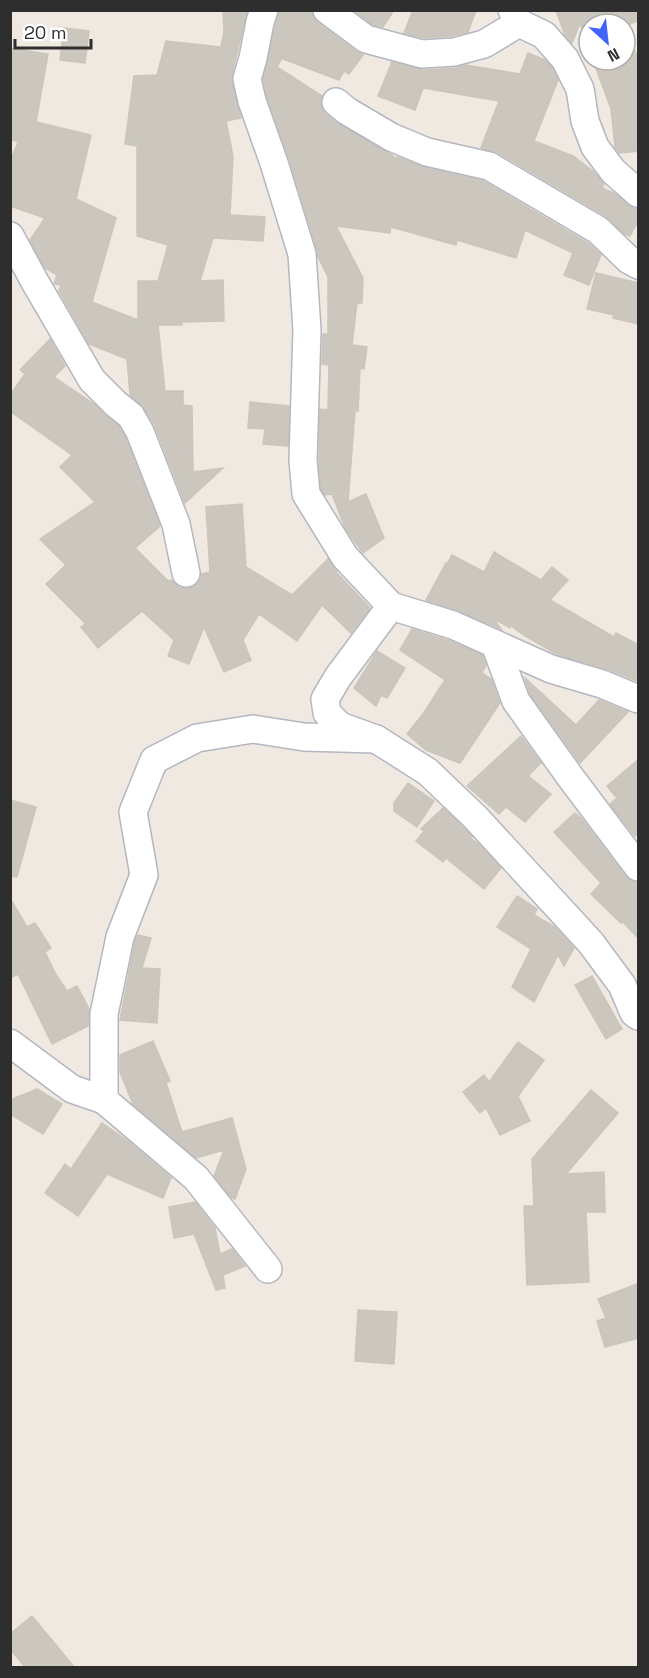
<svg xmlns="http://www.w3.org/2000/svg" width="649" height="1678" font-family="'Space Grotesk',sans-serif">
<style>
.building{fill:#cbc7bf;stroke:#cbc5ba;stroke-width:1.5}
.lines{fill:none;stroke-linecap:round;stroke-linejoin:round}
.minor-casing{stroke:#b4b7c1;stroke-width:30}
.minor{stroke:#fff;stroke-width:27}
</style>
<rect width="100%" height="100%" fill="#efe9e1"/>
<g class="building">
<polygon points="279,10 312,10 313,17 318,23 357,52 363,55 349,74 344,71 339,80 278,57 281,60 277,67 322,96 320,100 322,108 326,114 337,123 391,154 396,159 397,157 424,167 483,181 588,243 601,255 589,285 564,275 573,253 525,230 516,258 457,240 456,245 391,227 390,233 336,226 363,278 362,303 357,303 352,345 367,347 364,369 360,368 358,411 355,411 348,502 366,494 384,538 363,553 345,528 332,494 325,495 321,489 319,460 320,409 328,410 329,365 322,364 323,334 328,334 328,277 318,257 317,249 289,158 267,97 263,79"/>
<polygon points="354,10 394,10 383,27 373,25"/>
<polygon points="413,10 476,10 468,32 451,36 424,38 404,33"/>
<polygon points="556,10 639,10 639,20 626,26 639,62 639,151 619,153 615,147 611,109 593,60 625,60 625,24 589,24 589,48 580,23 572,43 565,35"/>
<polygon points="223,11 247,11 232,75 232,82 241,118 226,121 233,156 230,215 265,217 263,241 213,238 200,281 223,280 224,321 182,322 182,325 158,325 165,391 183,391 183,405 192,406 193,472 223,468 185,503 154,424 144,408 130,395 127,359 89,344 59,291 61,285 54,284 57,275 45,268 30,240 45,218 10,206 10,162 18,142 10,139 10,48 48,54 36,122 91,135 76,199 116,218 92,302 138,320 138,281 158,281 168,245 137,236 137,146 125,144 134,76 157,75 166,41 221,47 224,32"/>
<polygon points="64,28 89,31 85,63 60,60"/>
<polygon points="528,53 545,60 552,68 558,80 534,141 573,156 593,171 604,184 602,188 616,194 628,205 639,208 639,219 630,236 624,234 606,216 497,152 481,148 499,101 423,88 415,110 378,96 392,62 423,70 455,68 465,65 520,74"/>
<polygon points="596,273 639,283 639,324 613,318 614,315 587,309"/>
<polygon points="50,339 65,366 54,377 94,404 119,426 126,439 160,526 135,548 168,581 172,580 175,584 180,588 190,588 197,584 201,579 201,574 210,572 206,507 242,504 246,567 292,595 328,559 337,571 336,572 370,608 351,633 322,605 297,641 259,614 243,640 251,660 224,672 204,627 189,664 168,656 174,640 142,611 98,648 81,627 86,624 46,584 66,565 40,539 95,502 60,467 72,455 10,411 10,395 25,374 20,370"/>
<polygon points="250,402 289,406 288,446 263,444 265,429 248,428"/>
<polygon points="494,552 541,580 552,567 568,580 550,600 614,637 616,633 639,645 639,682 607,669 558,655 524,635 511,626 510,628 493,618 501,629 459,611 426,600 446,563 447,564 452,555 484,572"/>
<polygon points="412,629 447,640 482,655 486,665 482,673 491,679 500,703 460,763 426,750 407,734 423,714 445,680 400,650"/>
<polygon points="377,651 405,668 387,698 381,695 376,706 354,688"/>
<polygon points="525,678 576,725 599,700 628,712 580,763 530,694"/>
<polygon points="521,736 541,763 528,776 551,794 525,822 506,807 499,814 467,786"/>
<polygon points="639,759 639,833 635,836 610,804 617,798 607,786"/>
<polygon points="408,783 434,801 417,827 394,811 394,803"/>
<polygon points="10,800 36,807 17,877 10,876"/>
<polygon points="443,808 465,829 472,837 470,838 479,844 501,868 484,889 446,858 443,862 416,841 424,831 421,829"/>
<polygon points="575,813 581,818 625,876 631,881 639,883 639,939 623,922 621,923 591,894 601,883 554,832"/>
<polygon points="517,896 537,909 534,915 555,927 574,948 564,966 558,955 534,1002 512,987 531,949 497,927"/>
<polygon points="10,898 27,927 35,923 51,948 45,952 55,973 67,991 77,986 89,1009 88,1026 52,1044 18,974 10,978"/>
<polygon points="138,935 151,938 142,968 160,969 157,1023 120,1020 135,941"/>
<polygon points="592,976 622,1029 606,1039 575,985"/>
<polygon points="153,1041 170,1081 166,1083 182,1132 232,1118 246,1169 235,1199 232,1198 214,1176 224,1150 196,1158 133,1104 120,1072 120,1055"/>
<polygon points="518,1042 544,1060 518,1096 530,1121 500,1135 486,1108 480,1113 463,1092 484,1075 489,1082"/>
<polygon points="37,1089 62,1104 43,1134 10,1114 10,1100"/>
<polygon points="591,1090 618,1113 566,1174 604,1172 605,1212 586,1212 589,1282 527,1285 524,1206 534,1206 532,1159"/>
<polygon points="102,1123 128,1141 171,1178 163,1198 107,1174 78,1216 45,1193 65,1164 71,1169"/>
<polygon points="195,1202 215,1228 220,1254 232,1249 245,1266 223,1275 225,1288 216,1290 194,1234 174,1238 169,1207"/>
<polygon points="639,1283 639,1338 605,1347 597,1321 606,1318 598,1299"/>
<polygon points="358,1310 397,1312 394,1364 355,1361"/>
<polygon points="32,1616 75,1668 26,1668 10,1649 10,1634"/>
</g>
<g class="lines">
<g class="minor-casing">
<g id="minor">
<polyline points="264,10 260,22 253,58 247,79 252,101 274,163 302,254 307,330 303,460 306,494 345,557 391,606 453,625 551,669 602,684 638,699"/>
<polyline points="327,10 366,39 422,54 454,52 484,44 519,23"/>
<polyline points="512,10 519,23 544,35 565,59 580,89 585,121 595,147 613,171 638,193"/>
<polyline points="336,102 347,111 391,137 427,152 489,166 598,230 629,260 638,265"/>
<polyline points="10,236 35,282 92,380 116,404 131,416 140,432 176,524 186,573"/>
<polyline points="391,606 338,677 325,699 327,713 340,726 376,739 428,772 476,818 591,943 622,985 634,1013 638,1016"/>
<polyline points="495,644 516,701 571,778 638,867"/>
<polyline points="10,1043 72,1089 104,1100 104,1014 120,937 144,875 133,812 154,760 197,738 253,729 304,737 376,739"/>
<polyline points="104,1100 196,1178 268,1269"/>
</g>
</g>
<use href="#minor" class="minor"/>
</g>
<rect width="649" height="1678" fill="none" stroke="#2e2e2e" stroke-width="24"/>
<g transform="translate(607 42) rotate(153)"><circle r="28" fill="#ffffff" stroke="#ababab" stroke-width="1.5"/>
<path d="M0-4.5L10 22L0 15L-10 22Z" fill="#4264fb"/>
<text y="-9" font-size="16" font-weight="bold" text-anchor="middle" fill="#2e2e2e">N</text>
</g>
<path d="M15 39v9h76v-9" fill="none" stroke="#2e2e2e" stroke-width="3"/>
<text x="24" y="39" font-size="18" fill="#2e2e2e" stroke="#ffffff" stroke-width="4.5" paint-order="stroke">20 m</text>
</svg>
